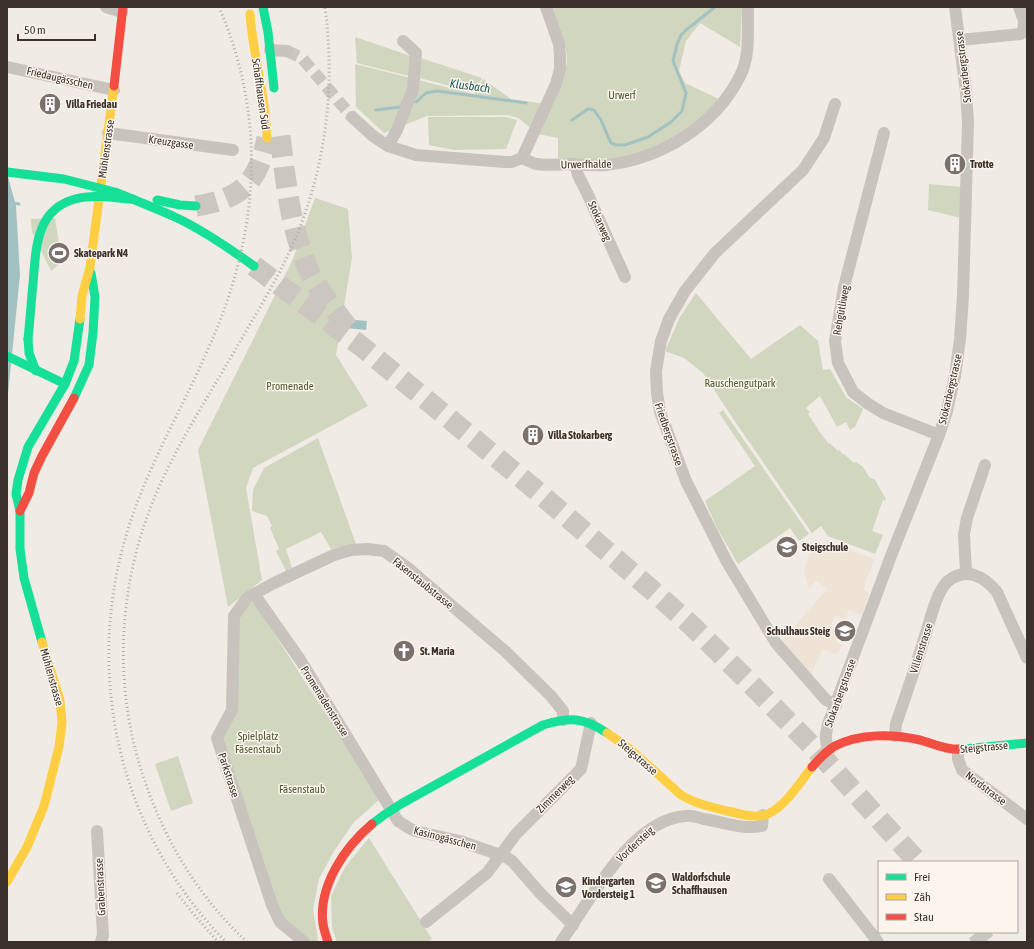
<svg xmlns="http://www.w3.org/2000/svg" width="1034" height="949" font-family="'Asap Condensed',sans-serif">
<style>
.green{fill:#d1d6bf}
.plaza{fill:#eee3d5}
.water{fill:#a1c2c1}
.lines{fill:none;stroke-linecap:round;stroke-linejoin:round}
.stream{stroke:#a1c2c1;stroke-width:3}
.street-tunnel{stroke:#ccc6c0;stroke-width:12;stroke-dasharray:12 6;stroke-linecap:butt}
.highway-tunnel{stroke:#ccc6c0;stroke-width:21;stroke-dasharray:21 10;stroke-linecap:butt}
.street{stroke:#c9c3be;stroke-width:12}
.fast{stroke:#16e098;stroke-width:9}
.slow{stroke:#ffcf43;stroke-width:9}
.jam{stroke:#f24e42;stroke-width:9}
.rail{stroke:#b1aca8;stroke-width:3;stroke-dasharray:1 3;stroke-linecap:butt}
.fast-bridge{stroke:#16e098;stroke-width:9}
.labels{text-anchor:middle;stroke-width:3;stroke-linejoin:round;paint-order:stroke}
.street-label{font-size:11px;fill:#3b302b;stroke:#fbf5ee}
.park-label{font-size:11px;fill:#4a5a2e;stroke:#fbf5ee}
.poi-label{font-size:11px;font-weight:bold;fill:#3b302b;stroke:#fbf5ee;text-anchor:start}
.water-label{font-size:12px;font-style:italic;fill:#1f5a5e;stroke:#fbf5ee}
</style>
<rect width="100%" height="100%" fill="#f0ebe5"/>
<g class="green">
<path d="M551 7H742L740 47 700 23 686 41 679 71 685 83 719 99 697 123 671 142 637 155 607 160 558 158V138L538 134 518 118 508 115 427 116 384 133 356 107 355 64 474 94 483 79 511 99 553 105C559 90 567 74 567 58 567 45 555 20 551 7Z"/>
<polygon points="355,37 411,56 409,76 357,63"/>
<polygon points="421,58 482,78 474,92 419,78"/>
<polygon points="428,117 506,117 517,120 506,149 454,150 429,145"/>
<polygon points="929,184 961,187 961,218 928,210"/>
<polygon points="315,198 348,209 352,258 336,355 368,406 253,468 246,488 262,580 228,607 198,450 293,259"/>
<polygon points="55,218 62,262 51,271 32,232 31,219"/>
<polygon points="696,293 751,359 800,325 818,341 823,370 830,369 846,397 863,409 855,427 850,430 846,422 837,427 820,396 806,408 810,412 808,414 818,429 818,430 829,444 830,443 838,451 839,450 843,454 844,454 854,463 856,462 863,467 869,477 875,480 886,499 885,501 883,500 872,531 883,535 875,554 828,536 821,526 812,533 736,423 703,373 684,358 665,351 680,317"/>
<polygon points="723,410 809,534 799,541 790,528 738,564 717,528 705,501 755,466 719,413"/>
<polygon points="318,438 356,544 331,549 321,532 286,549 292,568 286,571 276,551 279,549 270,528 272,526 267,516 252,511 253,490 264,468"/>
<polygon points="254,602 380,799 354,822 334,851 319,879 313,909 318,940 314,942 308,942 281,918 220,739 236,710 237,616 243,606"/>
<polygon points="178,756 193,803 171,811 155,764"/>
<polygon points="369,838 432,939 427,942 337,942 332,928 331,896 345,867"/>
</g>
<polygon class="plaza" points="827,540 832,544 874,559 863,589 869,594 862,615 849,610 845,619 835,615 830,628 839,632 836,642 842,645 837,655 822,649 810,678 780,643 827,589 816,580 809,589 804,570 809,555"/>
<g class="water">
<polygon points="7,173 16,206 20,275 7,404"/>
<polygon points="346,319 367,321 366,330 346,328"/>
</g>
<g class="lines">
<g class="stream">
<polyline points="416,102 426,93 437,91 526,103"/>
<polyline points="376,110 400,107"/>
<polyline points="572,120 588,109 594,110 601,120 609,139 611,143 616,145 625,145 648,137 671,122 682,111 686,93 673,61 677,44 681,35 686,30 715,7"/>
<polyline points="7,202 19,204"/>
</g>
<polyline class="street-tunnel" points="287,51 302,58 352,117"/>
<g class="highway-tunnel">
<path d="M280 136C286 182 290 228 309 271 318 290 336 312 349 329"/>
<path d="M196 206C241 199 258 183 267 138"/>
<polyline points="254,266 361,346 531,486 653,591 691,625 745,678 816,750 918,862"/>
<polyline points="977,932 985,942"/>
</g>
<g class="street">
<polyline points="106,7 122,12"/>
<path d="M960 40 1021 34C1027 23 1023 18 1019 7"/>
<polyline points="270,50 287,51"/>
<polyline points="7,67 114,90"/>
<polyline points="835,104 824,138 803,170 715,253 685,291 669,319 661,341 656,371 657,393 660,412 686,481 727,562 776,643 826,700 836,705"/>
<polyline points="352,117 373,136 388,146 416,155 505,162 512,162 522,158 556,84 560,69 560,56 559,44 546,7"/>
<polyline points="108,133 233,150"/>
<polyline points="884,133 844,287 835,341 838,363 853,392 867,403 883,413 939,435"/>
<polyline points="388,146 397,130 413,89 416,53 403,41"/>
<path d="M522 158C527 160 532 163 536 164 548 166 561 164 573 164 584 165 595 166 606 165 661 159 715 126 740 76 751 55 747 30 748 7"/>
<polyline points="575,164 578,175 588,195 625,277"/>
<polyline points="966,573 964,534 967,518 985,465"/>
<polyline points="254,594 301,661 398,821 409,828 415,831 460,841 506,857 512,861 541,894 573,925"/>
<path d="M895 736 896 724C906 695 916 666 925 636 930 621 936 593 947 582 965 566 984 576 997 592L1027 658"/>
<path d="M829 750C824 740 826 734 828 724L891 556 939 435 947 411 955 376 960 339 963 296 968 122 966 92 955 7"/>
<polyline points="958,750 958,759 962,770 1027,819"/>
<polyline points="97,831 103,935 101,942"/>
<polyline points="829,879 878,942"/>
<polyline points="426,922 487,873 516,834 581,769 591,723"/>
<polyline points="304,942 280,922 272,905 217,738 232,710 234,616 247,598 272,584 334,555 351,550 367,549 384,551 408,568 506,652 551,696 563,711 563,720"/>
<path d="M561 942C590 901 631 819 686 816 692 815 699 818 704 819 723 822 743 830 762 826L763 815"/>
</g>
<g class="fast">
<polyline points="263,7 268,32 274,88"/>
<path d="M115 192C135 200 155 208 175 217 203 230 229 248 254 266"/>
<polyline points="157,200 180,205 196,206"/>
<polyline points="28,339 29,353 36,371"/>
<polyline points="7,356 65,384"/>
<polyline points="74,398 89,365 93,333 95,297 91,273"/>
<polyline points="42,642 24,578 20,549 20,511 16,494 18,480 28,447 65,384 74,361 80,319"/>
<polyline points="964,749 1027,743"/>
<path d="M372 824 384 815 401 804 543 725C570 717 583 717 607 733"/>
</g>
<g class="slow">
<path d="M250 14C253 56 266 96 267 138"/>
<polyline points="80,319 82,296 90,267 114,86"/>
<path d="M607 733 630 749 681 795C696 804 711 807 727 811 738 813 749 817 760 816 781 814 800 782 812 767"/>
<polyline points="7,882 27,847 44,806 59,747 62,723 60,700 42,642"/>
</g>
<g class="jam">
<polyline points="114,86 123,7"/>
<polyline points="20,511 29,493 34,473 42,456 74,398"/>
<path d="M812 767C819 759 826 751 835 746 860 733 893 734 920 740 934 744 949 751 964 749"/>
<path d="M328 942C326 936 324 930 323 924 318 886 345 847 372 824"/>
</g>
<g class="rail">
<path d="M219 7C268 121 259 235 209 347 184 405 151 460 131 520 81 668 117 831 226 942"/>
<polyline points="177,893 191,911 218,942"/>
<path d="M247 942C196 895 160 833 140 766 112 674 120 574 159 487 181 438 211 392 238 345 260 307 284 269 300 227 327 157 335 82 325 7"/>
</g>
<g class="fast-bridge">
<polyline points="7,172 64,179 111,191"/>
<path d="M28 339C30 321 31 303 33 284 36 250 35 210 75 199 94 194 114 198 133 199"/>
</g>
</g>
<defs>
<g id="building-disc" transform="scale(1.15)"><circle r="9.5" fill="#7a716c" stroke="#fbf5ee"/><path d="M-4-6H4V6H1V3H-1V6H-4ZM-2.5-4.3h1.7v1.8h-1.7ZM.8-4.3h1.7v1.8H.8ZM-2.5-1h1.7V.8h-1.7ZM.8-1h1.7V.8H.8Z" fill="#fff"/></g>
<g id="stadium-disc" transform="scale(1.15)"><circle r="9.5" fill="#7a716c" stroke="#fbf5ee"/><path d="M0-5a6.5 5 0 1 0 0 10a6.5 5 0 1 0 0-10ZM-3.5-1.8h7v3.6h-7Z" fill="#fff"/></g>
<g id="school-disc" transform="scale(1.15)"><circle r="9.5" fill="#7a716c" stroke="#fbf5ee"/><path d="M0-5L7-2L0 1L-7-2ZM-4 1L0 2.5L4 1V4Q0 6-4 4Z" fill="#fff"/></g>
<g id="church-disc" transform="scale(1.15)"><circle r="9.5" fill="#7a716c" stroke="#fbf5ee"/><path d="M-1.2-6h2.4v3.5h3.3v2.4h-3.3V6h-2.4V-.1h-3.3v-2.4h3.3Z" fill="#fff"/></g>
</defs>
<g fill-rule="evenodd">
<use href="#building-disc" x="50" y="104"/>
<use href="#building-disc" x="955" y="164"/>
<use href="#stadium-disc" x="59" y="253"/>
<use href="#building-disc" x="533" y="435"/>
<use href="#school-disc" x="787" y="547"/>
<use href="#school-disc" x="845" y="631"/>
<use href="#church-disc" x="404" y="651"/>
<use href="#school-disc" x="656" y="883"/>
<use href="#school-disc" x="566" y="887"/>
</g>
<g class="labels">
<g class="street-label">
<text transform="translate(963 67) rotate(-97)" y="4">Stokarbergstrasse</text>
<text transform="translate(60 78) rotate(13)" y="4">Friedaugässchen</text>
<text transform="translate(261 94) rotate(82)" y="4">Schaffhausen Süd</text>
<text transform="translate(171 142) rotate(8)" y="4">Kreuzgasse</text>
<text transform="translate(106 149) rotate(-82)" y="4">Mühlenstrasse</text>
<text transform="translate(586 164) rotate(-1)" y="4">Urwerfhalde</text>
<text transform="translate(600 221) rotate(66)" y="4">Stokarweg</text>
<text transform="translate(841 310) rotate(-80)" y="4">Rehgütliweg</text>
<text transform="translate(950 389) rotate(-77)" y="4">Stokarbergstrasse</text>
<text transform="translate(669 434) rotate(71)" y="4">Friedbergstrasse</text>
<text transform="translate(423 583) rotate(39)" y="4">Fäsenstaubstrasse</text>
<text transform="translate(921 648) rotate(-72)" y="4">Villenstrasse</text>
<text transform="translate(52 677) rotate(74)" y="4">Mühlenstrasse</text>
<text transform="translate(840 693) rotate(-70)" y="4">Stokarbergstrasse</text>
<text transform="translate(325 701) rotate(58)" y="4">Promenadenstrasse</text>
<text transform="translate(984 747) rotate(-5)" y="4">Steigstrasse</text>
<text transform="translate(638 757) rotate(41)" y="4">Steigstrasse</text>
<text transform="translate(229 775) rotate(72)" y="4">Parkstrasse</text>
<text transform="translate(986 788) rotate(37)" y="4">Nordstrasse</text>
<text transform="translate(555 794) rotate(-45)" y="4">Zimmerweg</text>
<text transform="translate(445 838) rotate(15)" y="4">Kasinogässchen</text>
<text transform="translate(635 844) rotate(-43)" y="4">Vordersteig</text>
<text transform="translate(100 887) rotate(-93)" y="4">Grabenstrasse</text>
</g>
<g class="park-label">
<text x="622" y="99">Urwerf</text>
<text x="740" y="387">Rauschengutpark</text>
<text x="290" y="390">Promenade</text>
<text x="258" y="740">Spielplatz<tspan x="258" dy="13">Fäsenstaub</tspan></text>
<text x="302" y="793">Fäsenstaub</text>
</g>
<g class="poi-label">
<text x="66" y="108">Villa Friedau</text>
<text x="970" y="168">Trotte</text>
<text x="74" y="257">Skatepark N4</text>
<text x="548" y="439">Villa Stokarberg</text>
<text x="802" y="551">Steigschule</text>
<text x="830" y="635" text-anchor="end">Schulhaus Steig</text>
<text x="420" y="655">St. Maria</text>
<text x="672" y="881">Waldorfschule<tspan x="672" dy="13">Schaffhausen</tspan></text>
<text x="582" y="885">Kindergarten<tspan x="582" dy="13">Vordersteig 1</tspan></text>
</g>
<g class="water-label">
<text transform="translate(470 86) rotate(8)" y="4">Klusbach</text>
</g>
</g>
<rect width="1034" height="949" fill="none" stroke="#3b302b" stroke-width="16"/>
<rect x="878" y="861" width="140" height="72" fill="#fbf5ee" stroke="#aea6a0"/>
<rect x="886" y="874" width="20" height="6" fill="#16e098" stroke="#aea6a0"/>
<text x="914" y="881" font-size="12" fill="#3b302b">Frei</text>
<rect x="886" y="894" width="20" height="6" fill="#ffcf43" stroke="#aea6a0"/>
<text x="914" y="901" font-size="12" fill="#3b302b">Zäh</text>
<rect x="886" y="914" width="20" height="6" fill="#f24e42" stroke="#aea6a0"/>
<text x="914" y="921" font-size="12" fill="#3b302b">Stau</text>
<path d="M18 34v6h77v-6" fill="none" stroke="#3b302b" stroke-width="2"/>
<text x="24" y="34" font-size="12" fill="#3b302b" stroke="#fbf5ee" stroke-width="3" paint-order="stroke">50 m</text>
</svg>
